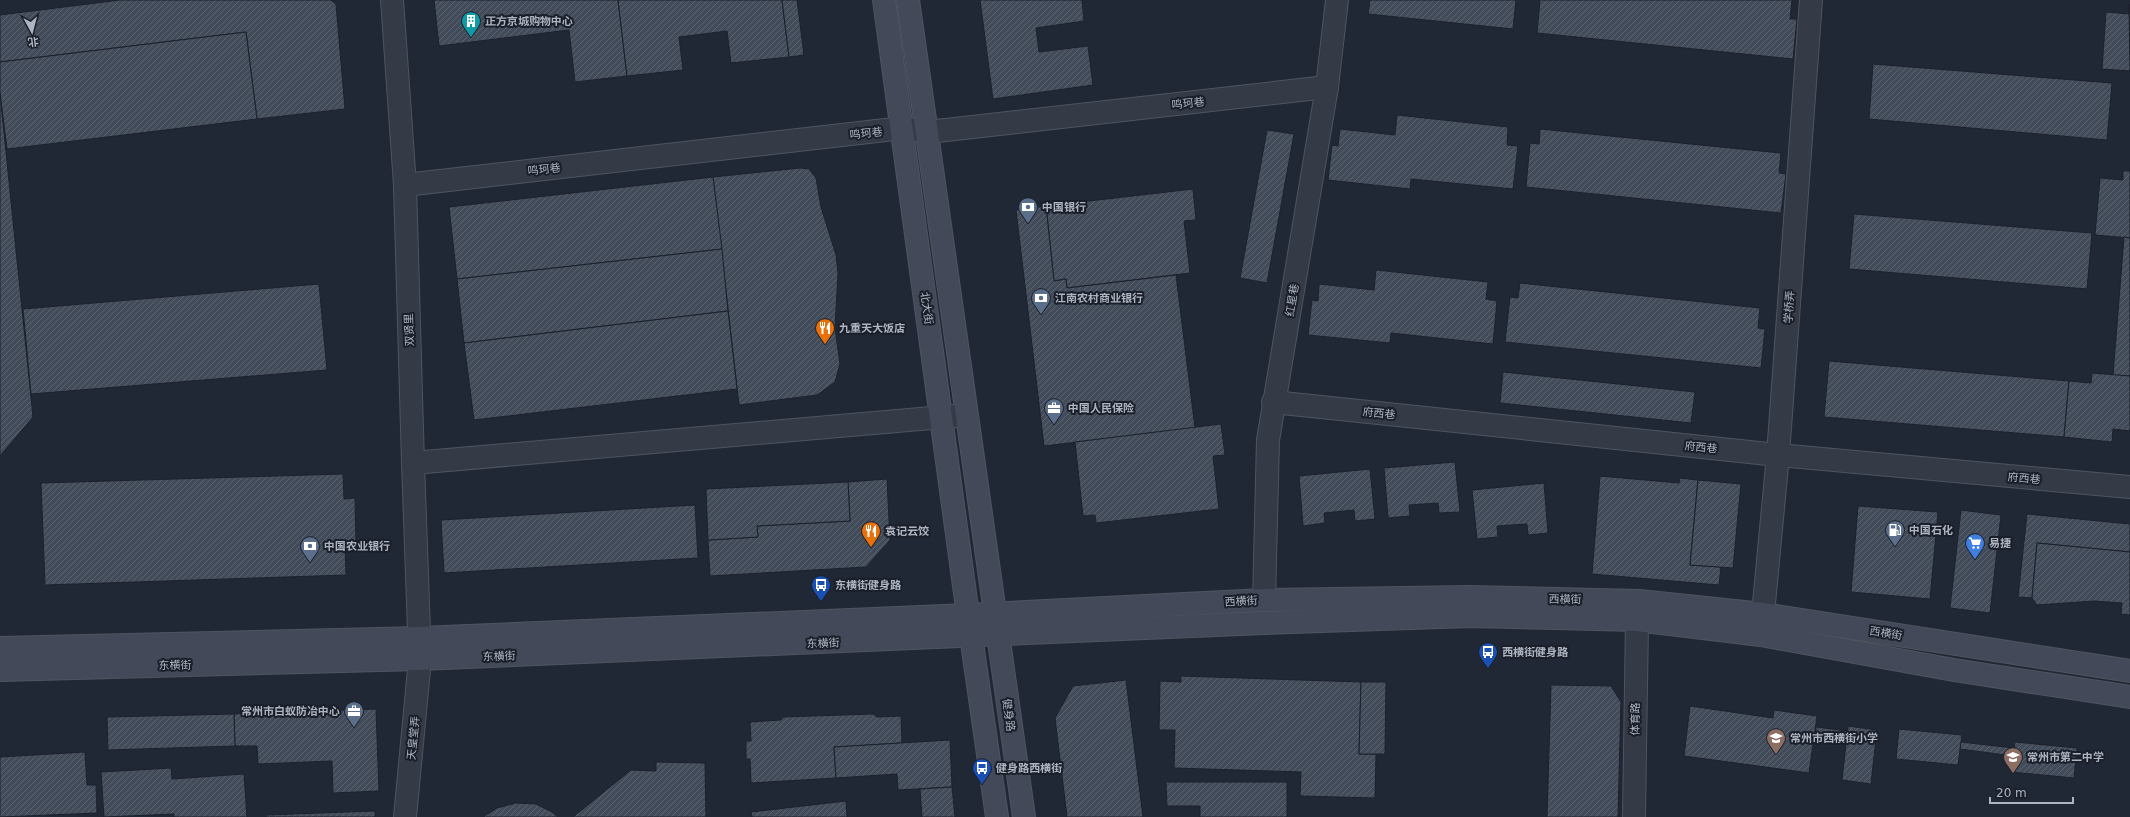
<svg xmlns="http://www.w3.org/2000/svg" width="2130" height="817" font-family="'DejaVu Sans','Noto Sans SC',sans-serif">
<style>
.building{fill:url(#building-hatch);stroke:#1c212c}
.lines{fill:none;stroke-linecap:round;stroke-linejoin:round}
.street-casing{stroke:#4f5560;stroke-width:24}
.secondary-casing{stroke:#4f5560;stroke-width:24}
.street{stroke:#343a46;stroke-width:22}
.secondary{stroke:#434958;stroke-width:22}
.labels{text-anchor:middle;stroke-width:4;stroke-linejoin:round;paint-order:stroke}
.poi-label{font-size:11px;font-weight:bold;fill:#aeb5c2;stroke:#1a1f2a;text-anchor:start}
.street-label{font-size:11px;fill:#aeb5c2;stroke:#1a1f2a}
</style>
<defs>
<pattern id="building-hatch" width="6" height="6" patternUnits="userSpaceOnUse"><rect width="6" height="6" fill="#424b59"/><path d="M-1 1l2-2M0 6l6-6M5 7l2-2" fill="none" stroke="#5b636f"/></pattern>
</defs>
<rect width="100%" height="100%" fill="#212835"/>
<g class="building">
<polygon points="120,0 331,0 336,4 345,109 257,119 246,32 0,62 0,15"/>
<polygon points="434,0 618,0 627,76 575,82 569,30 439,46"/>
<polygon points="618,0 782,0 789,57 731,63 727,31 679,37 683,70 627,76"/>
<polygon points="782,0 797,0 804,55 789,57"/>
<polygon points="980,0 1082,0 1084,21 1036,28 1039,52 1088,46 1093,85 993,99"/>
<polygon points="1370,0 1516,0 1513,29 1368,14"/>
<polygon points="1540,0 1792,0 1790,19 1797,19 1793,59 1537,33"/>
<polygon points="2129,4 2130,71 2102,69 2106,12 2129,14"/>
<polygon points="246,32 257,119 7,149 0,93 0,62"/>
<polygon points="1873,64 2112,83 2107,140 1869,119"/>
<polygon points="0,93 33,417 0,456"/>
<polygon points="1397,115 1508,127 1507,145 1518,146 1513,189 1411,179 1410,189 1328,180 1332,145 1338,146 1340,129 1395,135"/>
<polygon points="1540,129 1781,153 1779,173 1786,174 1781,213 1526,187 1530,143 1539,144"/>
<polygon points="1267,130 1294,134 1267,283 1240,278"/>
<polygon points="800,168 809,169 816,178 821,207 836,255 838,273 835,328 840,364 835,382 817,395 739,405 713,177"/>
<polygon points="2123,171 2130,171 2130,238 2095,235 2100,178 2123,180"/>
<polygon points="713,177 722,249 457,279 449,207"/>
<polygon points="1193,189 1196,220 1184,221 1190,273 1067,288 1066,279 1054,281 1046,206"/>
<polygon points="1046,206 1054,281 1066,279 1067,288 1176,275 1195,428 1044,446 1016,210"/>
<polygon points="1854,214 2092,233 2087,289 1849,269"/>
<polygon points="2124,237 2130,238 2130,376 2113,375"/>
<polygon points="722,249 728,311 464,343 457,279"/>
<polygon points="1376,270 1488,282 1486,299 1497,301 1493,344 1391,333 1390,343 1308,335 1312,300 1318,301 1319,284 1374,290"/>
<polygon points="1520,283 1760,308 1758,328 1765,329 1761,368 1505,342 1510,297 1518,298"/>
<polygon points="319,284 327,370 31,394 23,309"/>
<polygon points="728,311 737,389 474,420 464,343"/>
<polygon points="1829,361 2069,381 2064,437 1824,417"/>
<polygon points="1503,372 1695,392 1691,423 1500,403"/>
<polygon points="2092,373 2130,376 2130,431 2113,429 2112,442 2064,437 2069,381 2091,383"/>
<polygon points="1221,424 1225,455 1213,456 1219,509 1096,523 1095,515 1083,516 1075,442"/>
<polygon points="1455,462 1460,512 1439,513 1438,503 1409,505 1410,516 1388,518 1384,468"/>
<polygon points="1370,469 1375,519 1355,521 1354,510 1324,513 1325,523 1303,526 1299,476"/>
<polygon points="343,474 344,499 355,498 356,543 345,544 346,575 45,585 41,483"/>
<polygon points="1600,476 1679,483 1680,478 1698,480 1690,565 1721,567 1719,585 1592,574"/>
<polygon points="887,479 890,540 866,567 710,576 708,540 758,537 757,526 850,521 848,482"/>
<polygon points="1698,480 1741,484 1733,568 1690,565"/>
<polygon points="848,482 850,521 757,526 758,537 708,540 706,489"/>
<polygon points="1544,483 1548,533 1528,535 1527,524 1497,526 1498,537 1477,539 1472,490"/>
<polygon points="695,505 698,558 444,573 441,520"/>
<polygon points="1858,506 1938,512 1930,599 1851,592"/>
<polygon points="1961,510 2001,515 1990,613 1950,608"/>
<polygon points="2027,514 2130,524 2130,552 2037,543 2032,598 2018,597"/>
<polygon points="2037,543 2130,552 2130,615 2121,614 2122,603 2094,601 2037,605 2032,598"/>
<polygon points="1181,676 1361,682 1359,754 1376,754 1375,798 1300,796 1301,772 1174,768 1175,730 1159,730 1160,681 1181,682"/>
<polygon points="1126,680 1143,817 1067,817 1055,718 1073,686"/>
<polygon points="1361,682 1386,682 1385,754 1359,754"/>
<polygon points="1551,685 1611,686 1621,702 1618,817 1547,817"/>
<polygon points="1690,706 1773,718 1774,710 1817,716 1809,773 1684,756"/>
<polygon points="376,709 379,791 333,793 332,761 258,764 257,746 235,746 234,714"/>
<polygon points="234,714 235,746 108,750 107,717"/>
<polygon points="873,714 877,717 901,716 902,743 834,747 836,778 751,783 750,759 746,759 746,741 751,741 750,722 781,720 783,717"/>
<polygon points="1848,726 1877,730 1871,784 1842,780"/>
<polygon points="1816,727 1848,731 1847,738 1815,735"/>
<polygon points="1899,729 1962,735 1958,765 1896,759"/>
<polygon points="950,740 952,787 898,790 897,774 836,778 834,747"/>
<polygon points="1961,742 2014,748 2013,756 1960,749"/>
<polygon points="2015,742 2077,748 2074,778 2011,772"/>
<polygon points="85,752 87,785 96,785 97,813 0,817 0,757"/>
<polygon points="656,762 705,763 706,817 573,817 631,770 656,771"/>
<polygon points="171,768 172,779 244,774 247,817 174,817 174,814 104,817 101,772"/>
<polygon points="1166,782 1287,782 1287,817 1200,817 1200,806 1167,806"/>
<polygon points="952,787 955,817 922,817 920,789"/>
<polygon points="846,801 847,817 752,817 751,812"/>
<polygon points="516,803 536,804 552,812 558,817 483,817 497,808"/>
<polygon points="375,811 375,817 266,817 266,815"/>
</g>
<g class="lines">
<g class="street-casing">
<g id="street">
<polyline points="392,0 405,185 413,463 420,659 405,817"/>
<polyline points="405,185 903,128 928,132 1327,87"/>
<polyline points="1273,402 1778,455 2130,487"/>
<polyline points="413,463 966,415"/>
<polyline points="1264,600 1268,440 1327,87 1337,0"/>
<polyline points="1763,614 1778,455 1811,0"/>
<polyline points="1634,817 1637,620"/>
</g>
</g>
<g class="secondary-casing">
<g id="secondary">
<polyline points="884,0 968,615 997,817"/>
<polyline points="908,0 1024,817"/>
<polyline points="0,648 420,638 968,615 1264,600 1470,597 1639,601 1763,614 2130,671"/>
<polyline points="0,670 420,659 1264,623 1470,616 1637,620 1761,635 1954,670 2130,697"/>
</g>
</g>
<use href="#street" class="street"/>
<use href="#secondary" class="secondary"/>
</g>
<defs>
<g id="building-pin" transform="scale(1)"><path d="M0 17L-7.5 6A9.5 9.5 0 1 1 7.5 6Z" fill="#0f9aa8" stroke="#1a1f2a"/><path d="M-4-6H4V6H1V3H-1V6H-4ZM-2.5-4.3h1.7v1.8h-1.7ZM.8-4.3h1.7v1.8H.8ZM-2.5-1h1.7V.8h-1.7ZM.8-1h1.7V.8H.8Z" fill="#fff"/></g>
<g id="bank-pin" transform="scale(1)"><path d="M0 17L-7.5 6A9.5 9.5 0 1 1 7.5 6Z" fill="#5c6f8a" stroke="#1a1f2a"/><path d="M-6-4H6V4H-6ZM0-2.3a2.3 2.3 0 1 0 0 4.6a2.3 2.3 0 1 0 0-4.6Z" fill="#fff"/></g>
<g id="restaurant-pin" transform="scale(1)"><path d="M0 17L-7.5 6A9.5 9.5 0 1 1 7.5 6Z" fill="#e8710a" stroke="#1a1f2a"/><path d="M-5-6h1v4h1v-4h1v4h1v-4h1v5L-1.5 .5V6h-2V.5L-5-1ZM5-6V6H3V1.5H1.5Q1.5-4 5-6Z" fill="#fff"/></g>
<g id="office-pin" transform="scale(1)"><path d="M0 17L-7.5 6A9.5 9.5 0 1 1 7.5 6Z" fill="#5c6f8a" stroke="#1a1f2a"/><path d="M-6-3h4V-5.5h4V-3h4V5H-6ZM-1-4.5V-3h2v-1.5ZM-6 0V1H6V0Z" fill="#fff"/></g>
<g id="fuel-pin" transform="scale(1)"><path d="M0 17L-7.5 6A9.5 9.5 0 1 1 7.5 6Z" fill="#5c6f8a" stroke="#1a1f2a"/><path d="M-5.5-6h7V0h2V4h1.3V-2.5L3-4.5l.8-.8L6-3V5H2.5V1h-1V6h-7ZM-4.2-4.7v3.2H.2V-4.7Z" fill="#fff"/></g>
<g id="supermarket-pin" transform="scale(1)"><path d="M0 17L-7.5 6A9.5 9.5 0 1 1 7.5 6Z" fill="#3f7fe0" stroke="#1a1f2a"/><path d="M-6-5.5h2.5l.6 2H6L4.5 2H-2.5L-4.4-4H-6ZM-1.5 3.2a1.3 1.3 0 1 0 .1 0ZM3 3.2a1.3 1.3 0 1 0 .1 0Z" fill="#fff"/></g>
<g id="bus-pin" transform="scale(1)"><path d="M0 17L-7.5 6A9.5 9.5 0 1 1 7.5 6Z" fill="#1a4fb4" stroke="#1a1f2a"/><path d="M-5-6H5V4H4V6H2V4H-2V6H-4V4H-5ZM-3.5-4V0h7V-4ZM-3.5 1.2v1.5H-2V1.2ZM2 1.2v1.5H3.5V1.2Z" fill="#fff"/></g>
<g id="school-pin" transform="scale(1)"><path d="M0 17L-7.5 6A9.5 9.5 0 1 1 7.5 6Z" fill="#8d6e63" stroke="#1a1f2a"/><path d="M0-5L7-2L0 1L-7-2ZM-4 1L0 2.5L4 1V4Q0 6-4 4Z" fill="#fff"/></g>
</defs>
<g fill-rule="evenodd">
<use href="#building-pin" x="471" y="21"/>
<use href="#bank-pin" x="1028" y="207"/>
<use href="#bank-pin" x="1041" y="298"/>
<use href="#restaurant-pin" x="825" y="328"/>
<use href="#office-pin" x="1054" y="408"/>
<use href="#fuel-pin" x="1895" y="530"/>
<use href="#restaurant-pin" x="871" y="531"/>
<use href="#supermarket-pin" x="1975" y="543"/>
<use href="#bank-pin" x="310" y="546"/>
<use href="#bus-pin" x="821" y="585"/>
<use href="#bus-pin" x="1488" y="652"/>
<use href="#office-pin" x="354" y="711"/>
<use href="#school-pin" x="1776" y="738"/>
<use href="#school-pin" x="2013" y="757"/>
<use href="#bus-pin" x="982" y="768"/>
</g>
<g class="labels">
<g class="poi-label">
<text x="485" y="25">正方京城购物中心</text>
<text x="1042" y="211">中国银行</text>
<text x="1055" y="302">江南农村商业银行</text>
<text x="839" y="332">九重天大饭店</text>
<text x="1068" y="412">中国人民保险</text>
<text x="1909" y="534">中国石化</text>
<text x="885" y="535">袁记云饺</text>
<text x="1989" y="547">易捷</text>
<text x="324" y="550">中国农业银行</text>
<text x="835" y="589">东横街健身路</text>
<text x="1502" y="656">西横街健身路</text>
<text x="340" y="715" text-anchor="end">常州市白蚁防冶中心</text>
<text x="1790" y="742">常州市西横街小学</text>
<text x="2027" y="761">常州市第二中学</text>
<text x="996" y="772">健身路西横街</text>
</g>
<g class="street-label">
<text transform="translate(1188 103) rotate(-6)" y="4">鸣珂巷</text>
<text transform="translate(866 133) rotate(-6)" y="4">鸣珂巷</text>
<text transform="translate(544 169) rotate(-6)" y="4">鸣珂巷</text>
<text transform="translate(1292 300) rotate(-81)" y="4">红星巷</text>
<text transform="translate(1789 307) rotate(-86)" y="4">学桥弄</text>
<text transform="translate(927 308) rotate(82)" y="4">北大街</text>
<text transform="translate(409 330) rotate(-92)" y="4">双贤里</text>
<text transform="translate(1379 413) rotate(6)" y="4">府西巷</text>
<text transform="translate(1701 447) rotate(6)" y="4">府西巷</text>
<text transform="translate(2024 478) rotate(5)" y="4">府西巷</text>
<text transform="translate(1565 599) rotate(1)" y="4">西横街</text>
<text transform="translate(1241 601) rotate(-3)" y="4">西横街</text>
<text transform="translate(1886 633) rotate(9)" y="4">西横街</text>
<text transform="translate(823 643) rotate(-2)" y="4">东横街</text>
<text transform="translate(499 656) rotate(-2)" y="4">东横街</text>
<text transform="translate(175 665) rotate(-1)" y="4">东横街</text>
<text transform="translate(1009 715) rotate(82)" y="4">健身路</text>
<text transform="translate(1635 719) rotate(-89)" y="4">体育路</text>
<text transform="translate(413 738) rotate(-84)" y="4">天皇堂弄</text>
</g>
</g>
<g transform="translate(32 32) rotate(173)" stroke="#1a1f2a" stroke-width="3" paint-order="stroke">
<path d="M0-3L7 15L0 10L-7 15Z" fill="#aeb5c2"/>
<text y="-6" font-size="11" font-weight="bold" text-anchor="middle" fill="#aeb5c2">北</text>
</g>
<path d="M1990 797v6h83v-6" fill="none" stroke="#aeb5c2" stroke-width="2"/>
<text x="1996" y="797" font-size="12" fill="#aeb5c2" stroke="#1a1f2a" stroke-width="3" paint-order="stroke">20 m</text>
</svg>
